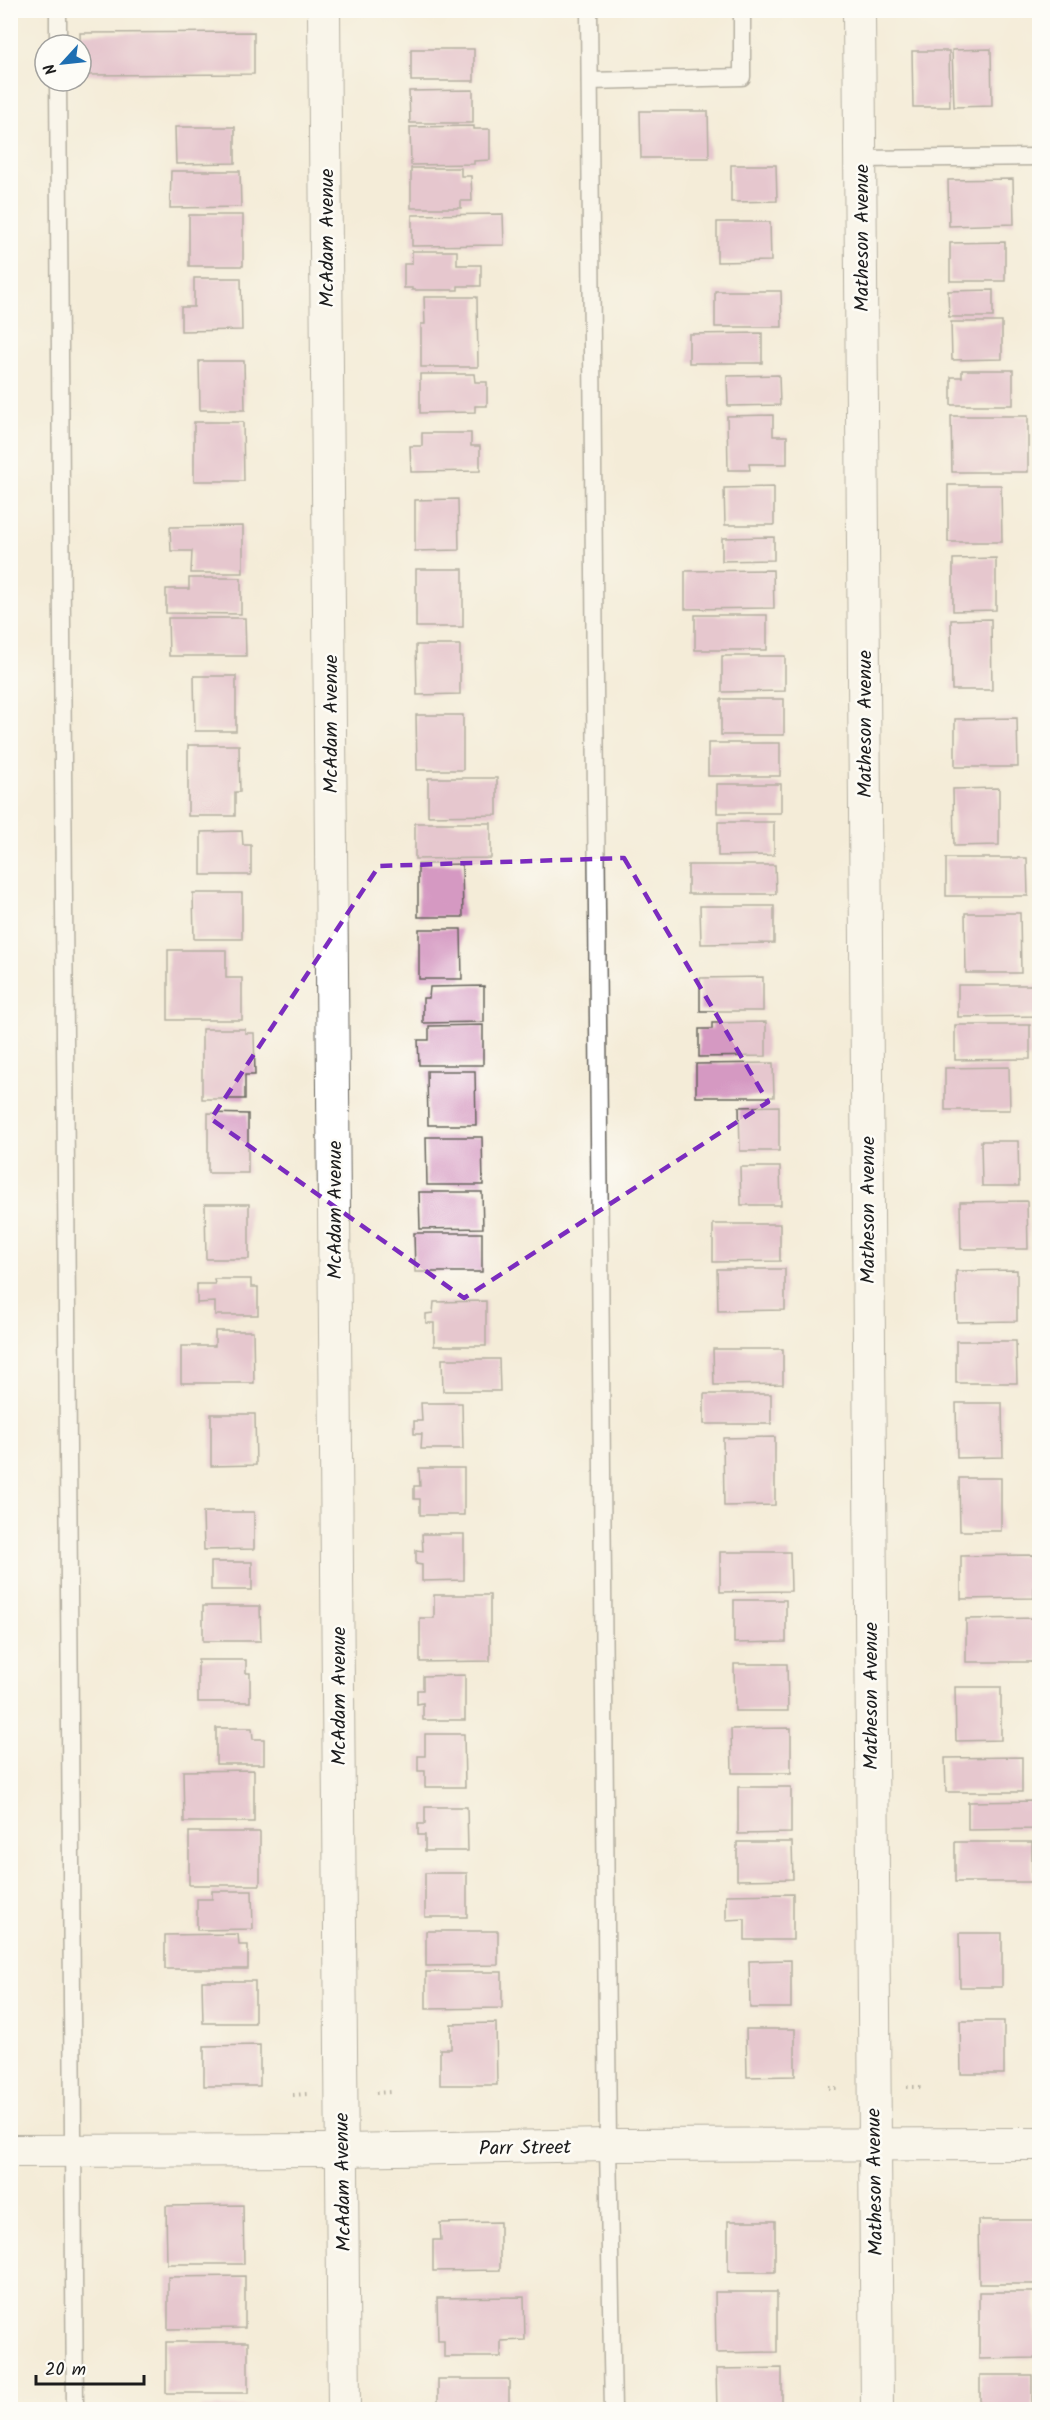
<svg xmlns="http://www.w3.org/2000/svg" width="1050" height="2420" font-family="Kalam,sans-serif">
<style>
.building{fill:#d599c2}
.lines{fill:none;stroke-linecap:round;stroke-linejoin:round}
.service-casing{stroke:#68655e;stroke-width:19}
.minor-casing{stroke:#68655e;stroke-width:34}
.path{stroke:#68655e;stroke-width:4;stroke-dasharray:1.5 4.5;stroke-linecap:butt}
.service{stroke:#fff;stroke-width:16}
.minor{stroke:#fff;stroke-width:32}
.marked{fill:none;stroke:#7b2cbf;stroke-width:4.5;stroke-dasharray:12 8;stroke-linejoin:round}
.labels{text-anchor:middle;stroke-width:5;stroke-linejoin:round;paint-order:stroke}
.street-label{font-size:20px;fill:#1c1c1c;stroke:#fdfcf7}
</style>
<rect width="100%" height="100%" fill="#fdfcf7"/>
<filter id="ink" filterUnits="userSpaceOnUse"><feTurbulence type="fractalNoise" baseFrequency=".0167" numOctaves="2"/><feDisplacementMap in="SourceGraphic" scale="12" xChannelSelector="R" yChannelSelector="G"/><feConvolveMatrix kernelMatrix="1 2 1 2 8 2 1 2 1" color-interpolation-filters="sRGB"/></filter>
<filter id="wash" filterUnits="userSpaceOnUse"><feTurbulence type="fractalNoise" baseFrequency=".008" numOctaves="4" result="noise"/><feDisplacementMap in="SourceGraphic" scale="24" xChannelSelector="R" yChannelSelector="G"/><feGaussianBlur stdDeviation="1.35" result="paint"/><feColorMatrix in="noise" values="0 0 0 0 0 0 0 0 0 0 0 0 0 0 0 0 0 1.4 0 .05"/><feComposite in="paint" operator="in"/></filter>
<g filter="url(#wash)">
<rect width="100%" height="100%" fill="#f4ecd8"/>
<g id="blocks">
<g class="building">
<polygon points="254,32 254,74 81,75 80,33"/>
<rect x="411" y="49" width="63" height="32"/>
<polygon points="991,49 992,106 954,107 952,50"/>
<polygon points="912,51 949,51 950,107 913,107"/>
<polygon points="473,90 473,123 410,123 409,91"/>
<polygon points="640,111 708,111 709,158 641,158"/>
<polygon points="474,126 474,129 490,129 490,160 474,161 474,164 411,165 410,127"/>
<polygon points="175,127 235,127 235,163 176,164"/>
<polygon points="731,165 776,165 777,201 731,202"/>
<polygon points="411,168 461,168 461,176 471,176 472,201 461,201 461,208 411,208"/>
<polygon points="171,171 240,171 241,207 170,208"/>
<polygon points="1013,179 1014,224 949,226 948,180"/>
<polygon points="503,214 504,245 412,246 412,215"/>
<rect x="189" y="215" width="54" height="51"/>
<polygon points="717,222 770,222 771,261 717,262"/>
<polygon points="1005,242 1005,281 950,281 950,243"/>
<polygon points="412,251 457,251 457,265 481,265 481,286 458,286 458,290 412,290 412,288 404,288 404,264 412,264"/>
<polygon points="194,278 241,278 242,330 181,331 181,307 194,307"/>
<polygon points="993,290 993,317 949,317 948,291"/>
<polygon points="715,291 781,291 782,327 715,327"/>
<polygon points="424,297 477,297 478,367 421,367 421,324 425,324"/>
<polygon points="951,322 1002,322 1002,359 952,360"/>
<polygon points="762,333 762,363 689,363 689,334"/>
<polygon points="199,361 244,361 245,410 200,410"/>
<polygon points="962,370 1013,370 1013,405 951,405 951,377 962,377"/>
<polygon points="420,374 474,374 475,382 487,382 487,406 475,406 475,412 420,413"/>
<polygon points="779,375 780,405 728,406 727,376"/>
<polygon points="773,415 773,436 787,436 787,464 749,464 750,470 728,470 727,416"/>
<polygon points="951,416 1028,416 1028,472 952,472"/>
<polygon points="194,422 243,422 244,481 194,481"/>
<polygon points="422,433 471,433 471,446 480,446 480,471 411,472 410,446 422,446"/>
<polygon points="948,485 1001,485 1002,542 948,542"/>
<polygon points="774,487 774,525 725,525 724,488"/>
<polygon points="458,499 459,550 415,551 415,500"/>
<polygon points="243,526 243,573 191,573 192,551 171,551 170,527"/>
<polygon points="774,537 774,560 722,561 722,538"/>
<polygon points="996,558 996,610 953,611 953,559"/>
<rect x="416" y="569" width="47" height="58"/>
<polygon points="773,570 774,608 685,609 685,571"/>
<polygon points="189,578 241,578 241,614 166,613 166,589 189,589"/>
<rect x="695" y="615" width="72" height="35"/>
<polygon points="168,618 245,618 246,656 169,656"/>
<polygon points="991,619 992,690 952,690 951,620"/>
<polygon points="416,645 460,645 460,694 417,695"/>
<polygon points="722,656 785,656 785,691 722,692"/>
<polygon points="194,676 236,676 236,731 195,731"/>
<rect x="721" y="699" width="63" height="36"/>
<polygon points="416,715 463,715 463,770 417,770"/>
<polygon points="1017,718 1018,767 955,767 955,719"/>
<rect x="708" y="743" width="72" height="33"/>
<polygon points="188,745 239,745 240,792 235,792 235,816 188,816"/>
<polygon points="428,778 497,778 497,815 428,816"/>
<rect x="717" y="784" width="64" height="29"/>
<polygon points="999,788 999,845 954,846 953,789"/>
<polygon points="718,822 774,822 774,855 718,856"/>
<polygon points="415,823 491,823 491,858 415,859"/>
<polygon points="242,831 243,845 251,845 251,875 201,875 201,832"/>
<polygon points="946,858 1027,858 1028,896 946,896"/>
<polygon points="418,864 462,864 463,917 418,917"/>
<polygon points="688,865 775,865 776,894 688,894"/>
<polygon points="193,893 242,893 242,939 194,939"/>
<polygon points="700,906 774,906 774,943 701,944"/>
<polygon points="965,913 1020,913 1021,973 966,973"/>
<polygon points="419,929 461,929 462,979 419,979"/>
<polygon points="168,950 226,950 226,978 242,978 242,1020 168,1020"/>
<polygon points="763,977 763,1011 700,1011 700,978"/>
<polygon points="958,985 1040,985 1040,1016 958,1017"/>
<polygon points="484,986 484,1022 423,1023 423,998 429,998 430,987"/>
<polygon points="766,1022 766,1056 699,1057 699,1029 712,1029 712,1023"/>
<polygon points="483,1025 483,1065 419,1065 418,1040 429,1040 429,1026"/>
<polygon points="955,1025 1030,1025 1030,1059 955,1060"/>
<polygon points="202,1029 245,1029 245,1033 254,1033 255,1075 245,1075 245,1099 202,1099"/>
<polygon points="773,1063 774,1097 696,1097 696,1064"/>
<polygon points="1009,1067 1010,1110 945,1110 945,1068"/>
<polygon points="427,1071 475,1071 476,1125 428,1125"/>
<polygon points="779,1106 779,1151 740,1151 739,1107"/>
<polygon points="208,1113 248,1114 248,1173 208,1173"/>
<polygon points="426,1137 482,1137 483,1185 427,1185"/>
<polygon points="981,1141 1018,1141 1019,1186 982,1186"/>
<polygon points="740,1167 780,1167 781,1205 741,1205"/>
<polygon points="419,1192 482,1192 483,1228 420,1229"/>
<polygon points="1027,1201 1028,1249 961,1249 960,1202"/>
<polygon points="205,1204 249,1204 249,1259 206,1259"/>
<polygon points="713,1224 780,1224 780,1261 713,1262"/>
<polygon points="414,1233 482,1233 482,1272 415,1272"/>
<polygon points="717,1269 785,1269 785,1310 718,1311"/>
<polygon points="1017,1270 1017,1321 957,1322 956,1271"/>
<polygon points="214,1279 251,1279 251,1287 258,1287 258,1315 215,1315 215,1302 197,1303 197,1284 215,1284"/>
<polygon points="486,1301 486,1346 434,1346 434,1323 426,1323 426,1314 433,1313 434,1302"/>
<polygon points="215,1331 253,1331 254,1383 181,1383 181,1346 215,1346"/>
<polygon points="956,1341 1016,1341 1017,1383 956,1383"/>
<polygon points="713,1349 783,1349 783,1384 714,1385"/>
<polygon points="442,1359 499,1359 500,1391 443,1391"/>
<rect x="704" y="1394" width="67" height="30"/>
<polygon points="421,1403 462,1403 463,1449 421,1449 422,1434 414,1434 414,1421 422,1421"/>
<polygon points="956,1403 1002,1403 1003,1457 957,1458"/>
<polygon points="211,1414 255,1414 256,1465 211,1466"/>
<polygon points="775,1437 775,1505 724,1506 723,1438"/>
<polygon points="419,1468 464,1468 464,1515 420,1515 420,1499 414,1499 414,1486 420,1486"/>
<polygon points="959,1478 1001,1478 1001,1531 960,1531"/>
<polygon points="203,1512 254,1512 254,1549 204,1550"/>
<polygon points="422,1534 464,1534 464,1580 422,1581 422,1565 416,1564 416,1550 423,1551"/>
<polygon points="720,1552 790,1552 791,1591 720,1592"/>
<polygon points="1034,1555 1034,1598 961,1599 961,1556"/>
<rect x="211" y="1562" width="41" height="28"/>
<polygon points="434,1595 490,1595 490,1661 420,1662 420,1618 434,1618"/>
<polygon points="734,1600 786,1600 786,1642 734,1643"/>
<polygon points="203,1606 260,1606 261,1641 203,1641"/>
<polygon points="1039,1618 1039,1662 966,1662 966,1619"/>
<polygon points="198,1660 246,1660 246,1673 250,1673 250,1702 198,1702"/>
<polygon points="734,1664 787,1664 788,1711 735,1711"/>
<polygon points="465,1675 465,1720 423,1720 423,1703 417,1704 417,1690 423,1690 423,1676"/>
<polygon points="955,1687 1001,1687 1001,1740 956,1741"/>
<polygon points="216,1728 252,1728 253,1739 264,1739 264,1764 216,1764"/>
<polygon points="791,1728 791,1773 732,1773 731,1729"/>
<polygon points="425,1734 464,1734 465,1787 425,1787 425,1771 418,1771 418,1756 425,1756"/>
<polygon points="1022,1757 1022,1792 946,1792 945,1758"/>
<polygon points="254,1770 254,1822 184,1822 183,1771"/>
<polygon points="738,1787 791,1787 791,1833 738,1834"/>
<polygon points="1038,1801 1038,1829 968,1830 968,1802"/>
<polygon points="425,1807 467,1807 468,1851 425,1851 425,1835 418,1835 418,1824 425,1824"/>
<rect x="189" y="1832" width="71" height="53"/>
<polygon points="737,1842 792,1842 793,1879 737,1880"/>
<rect x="955" y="1842" width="77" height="40"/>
<rect x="425" y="1873" width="42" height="44"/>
<polygon points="212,1891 252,1891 253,1929 197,1930 197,1899 212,1899"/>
<polygon points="793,1894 793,1940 745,1940 745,1919 726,1920 726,1895"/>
<polygon points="426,1931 498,1931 498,1965 426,1966"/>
<polygon points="959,1933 1002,1933 1002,1987 960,1987"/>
<polygon points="238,1934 239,1945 248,1945 248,1969 165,1969 165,1935"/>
<polygon points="791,1960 791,2008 750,2008 749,1961"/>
<polygon points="426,1972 502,1972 502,2008 426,2009"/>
<polygon points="202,1981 255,1981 255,2023 203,2023"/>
<polygon points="960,2021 1004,2021 1004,2074 961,2074"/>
<polygon points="496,2023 497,2085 440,2085 440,2049 451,2049 451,2024"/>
<polygon points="746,2029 795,2029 795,2076 747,2077"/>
<polygon points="260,2045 260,2086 204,2086 204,2046"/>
<polygon points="243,2205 244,2264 167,2264 166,2206"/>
<polygon points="978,2220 1037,2220 1037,2284 979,2284"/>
<rect x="728" y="2221" width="47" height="51"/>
<polygon points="500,2222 500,2270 433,2271 433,2240 441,2240 440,2223"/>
<polygon points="245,2276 245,2328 168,2329 168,2277"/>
<polygon points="715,2292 777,2292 777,2352 716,2353"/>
<polygon points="979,2292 1035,2292 1036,2358 979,2359"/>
<polygon points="524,2297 525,2340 501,2341 501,2357 444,2357 444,2341 438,2341 437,2298"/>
<rect x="166" y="2342" width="82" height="51"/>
<polygon points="782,2368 782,2410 717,2410 716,2369"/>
<rect x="980" y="2375" width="52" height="35"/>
<rect x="438" y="2379" width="71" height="31"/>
<polygon points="200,2407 249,2407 249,2410 201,2410"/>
</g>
</g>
</g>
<g filter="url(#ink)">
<use href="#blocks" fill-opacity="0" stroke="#68655e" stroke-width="1.5"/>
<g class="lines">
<g class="service-casing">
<g id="service">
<polyline points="58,10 58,45"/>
<polyline points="589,10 608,2145 613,2410"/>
<polyline points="58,81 75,2410"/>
<polyline points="590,81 742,77 742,10"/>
<polyline points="860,159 1040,157"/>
</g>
</g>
<g class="minor-casing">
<g id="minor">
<polyline points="324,10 344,2410"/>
<polyline points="859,10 877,2410"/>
<polyline points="10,2151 342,2150 608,2145 1040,2144"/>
</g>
</g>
<g class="path">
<polyline points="907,2087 924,2087"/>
<polyline points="829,2088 840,2088"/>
<polyline points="376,2093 390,2092"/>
<polyline points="293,2095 308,2094"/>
</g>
<use href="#service" class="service"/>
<use href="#minor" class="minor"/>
</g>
</g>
<path d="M0 0H1050V2420H0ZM624 858 768 1102 464 1298 211 1119 379 866Z" fill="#f4ecd8" fill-opacity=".55" fill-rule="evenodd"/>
<path class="marked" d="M624 858 768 1102 464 1298 211 1119 379 866Z"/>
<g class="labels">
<g class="street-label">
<text transform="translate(326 238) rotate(-90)" y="7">McAdam Avenue</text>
<text transform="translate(861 238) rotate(-90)" y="7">Matheson Avenue</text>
<text transform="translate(330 724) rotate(-90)" y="7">McAdam Avenue</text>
<text transform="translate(864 724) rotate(-90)" y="7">Matheson Avenue</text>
<text transform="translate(334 1210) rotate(-90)" y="7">McAdam Avenue</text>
<text transform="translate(867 1210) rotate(-90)" y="7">Matheson Avenue</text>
<text transform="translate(338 1696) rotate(-90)" y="7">McAdam Avenue</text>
<text transform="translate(870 1696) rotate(-90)" y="7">Matheson Avenue</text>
<text transform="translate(525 2147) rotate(-1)" y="7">Parr Street</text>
<text transform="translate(342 2182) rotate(-91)" y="7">McAdam Avenue</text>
<text transform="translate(874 2182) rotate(-91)" y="7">Matheson Avenue</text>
</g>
</g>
<rect width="1050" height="2420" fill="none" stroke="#fdfcf7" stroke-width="36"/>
<g transform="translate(63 63) rotate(243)"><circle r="28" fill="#fdfcf7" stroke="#a3a29f" stroke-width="1.5"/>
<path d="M0-4.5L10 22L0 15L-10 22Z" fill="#1f6fb2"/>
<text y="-9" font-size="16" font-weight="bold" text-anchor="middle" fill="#1c1c1c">N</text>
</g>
<path d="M36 2375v9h108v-9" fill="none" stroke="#1c1c1c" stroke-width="3"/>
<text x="45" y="2375" font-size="18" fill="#1c1c1c" stroke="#fdfcf7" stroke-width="4.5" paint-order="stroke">20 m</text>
</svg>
